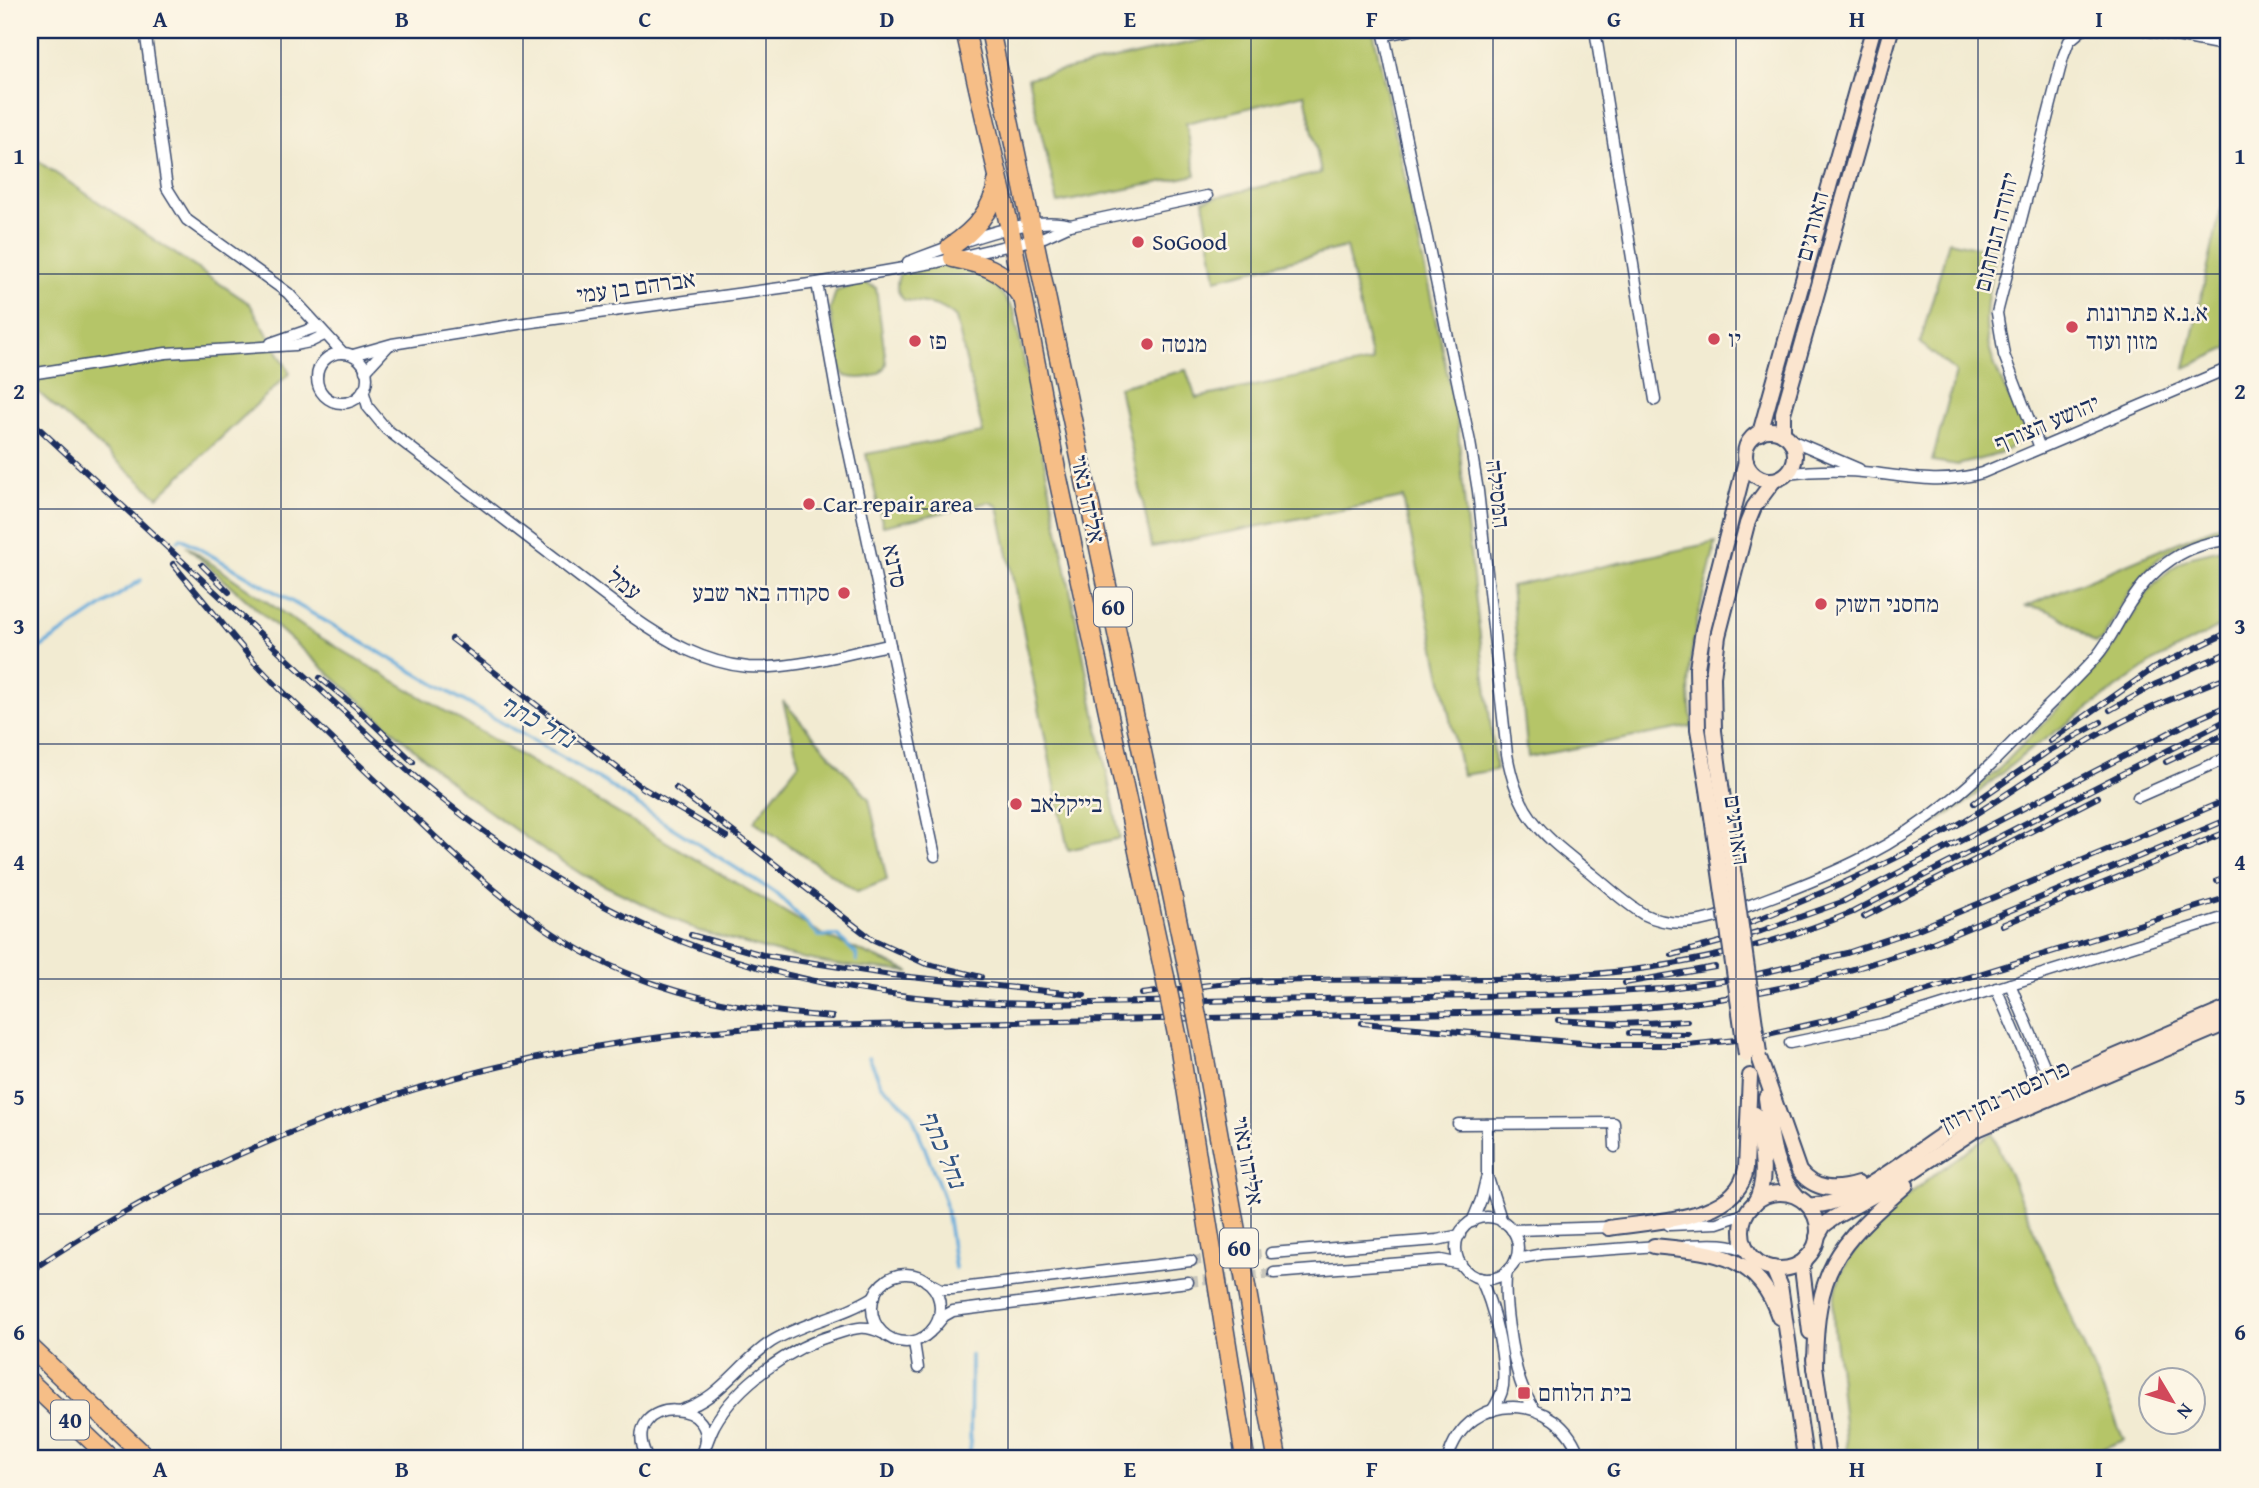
<svg xmlns="http://www.w3.org/2000/svg" width="2259" height="1488" font-family="'Gentium Book Plus','Frank Ruhl Libre',serif">
<style>
.green{fill:#b5c568;stroke:#687a63;stroke-width:2}
.lines{fill:none;stroke-linecap:round;stroke-linejoin:round}
.stream{stroke:#64aada;stroke-width:3.5}
.street-tunnel{stroke:#c7c5bb;stroke-width:10;stroke-dasharray:10 5;stroke-linecap:butt}
.street-casing{stroke:#3b4b6f;stroke-width:13}
.secondary-casing{stroke:#3b4b6f;stroke-width:18}
.highway-casing{stroke:#3b4b6f;stroke-width:21}
.street{stroke:#fff;stroke-width:10}
.secondary{stroke:#fbe5cf;stroke-width:14}
.highway{stroke:#f6be87;stroke-width:18}
.rail-casing{stroke:#1b2f5e;stroke-width:6}
.rail{stroke:#fcf5e5;stroke-width:3.5;stroke-dasharray:10;stroke-linecap:butt}
.secondary-bridge-casing{stroke:#3b4b6f;stroke-width:18;stroke-linecap:butt}
.highway-bridge-casing{stroke:#3b4b6f;stroke-width:21;stroke-linecap:butt}
.secondary-bridge{stroke:#fbe5cf;stroke-width:14}
.highway-bridge{stroke:#f6be87;stroke-width:18}
.grid{fill:none;stroke:#1b2f5e;stroke-width:2;stroke-opacity:0.55}
.poi-dot{fill:#d1495b;stroke:#fcf5e5;stroke-width:2.5}
.labels{text-anchor:middle;stroke-width:5;stroke-linejoin:round;paint-order:stroke}
.shield{fill:#fcf5e5;stroke:#5e6a86;stroke-width:2}
.shield-label{font-size:23px;font-weight:bold;fill:#1b2f5e}
.street-label{font-size:24px;fill:#1b2f5e;stroke:#fcf5e5}
.poi-label{font-size:24px;fill:#1b2f5e;stroke:#fcf5e5;text-anchor:start}
.water-label{font-size:26px;font-style:italic;fill:#315483;stroke:#fcf5e5}
.neatline{fill:none;stroke:#1b2f5e;stroke-width:2.5}
.grid-label{font-size:23px;text-anchor:middle;font-weight:bold;fill:#1b2f5e}
</style>
<rect width="100%" height="100%" fill="#fcf5e5"/>
<filter id="ink" filterUnits="userSpaceOnUse"><feTurbulence type="fractalNoise" baseFrequency=".0143" numOctaves="2"/><feDisplacementMap in="SourceGraphic" scale="14" xChannelSelector="R" yChannelSelector="G"/><feConvolveMatrix kernelMatrix="1 2 1 2 8 2 1 2 1" color-interpolation-filters="sRGB"/></filter>
<filter id="wash" filterUnits="userSpaceOnUse"><feTurbulence type="fractalNoise" baseFrequency=".00686" numOctaves="4" result="noise"/><feDisplacementMap in="SourceGraphic" scale="28" xChannelSelector="R" yChannelSelector="G"/><feGaussianBlur stdDeviation="1.57" result="paint"/><feColorMatrix in="noise" values="0 0 0 0 0 0 0 0 0 0 0 0 0 0 0 0 0 1.4 0 .05"/><feComposite in="paint" operator="in"/></filter>
<g filter="url(#wash)">
<rect width="100%" height="100%" fill="#f2ebd2"/>
<g class="green">
<polygon points="1248,30 1373,30 1457,418 1466,519 1496,770 1462,775 1403,498 1152,547 1119,387 1186,370 1196,398 1372,362 1346,247 1216,279 1203,200 1321,173 1305,94 1186,123 1196,175 1058,203 1028,78"/>
<polygon points="30,156 250,304 290,373 158,497 30,385"/>
<polygon points="2221,209 2229,211 2229,348 2185,368"/>
<path d="M1949 241 1995 251C1991 279 1982 313 1988 342 1995 374 2012 403 2026 432L2017 444 1999 454 1958 465 1932 461 1956 372 1920 343Z"/>
<path d="M961 263C992 276 995 284 1014 311L1120 838 1068 850 998 506 989 502 883 526 866 454 983 433 956 318C941 303 924 303 904 300 895 290 896 284 900 272L911 267Z"/>
<path d="M863 282 876 288 886 363C882 379 858 380 845 376L841 370 830 310 836 291Z"/>
<path d="M2229 521V530C2153 544 2136 578 2102 640L2095 643C2073 626 2053 605 2024 607Z"/>
<path d="M1716 542C1703 600 1680 666 1693 726L1528 757 1511 586Z"/>
<polygon points="186,546 308,630 829,938 910,972 837,965 782,954 699,931 583,875 539,847 461,791"/>
<polygon points="2229,547 2229,614 2226,616 2229,622 2156,660 2027,752 1962,806 1930,826 1997,771 2096,669 2115,644 2141,602 2155,583 2172,568 2192,556"/>
<polygon points="783,701 869,799 887,880 857,892 754,821 799,763"/>
<path d="M1992 1133 2124 1440 2080 1458H1848C1844 1427 1841 1395 1838 1363 1835 1340 1831 1317 1835 1294 1846 1231 1943 1168 1992 1133Z"/>
</g>
<g class="lines">
<g class="stream">
<polyline points="178,541 181,538 603,781 660,820 777,894 819,936 838,936 856,954 857,961"/>
<polyline points="30,651 35,651 141,580"/>
<polyline points="869,1057 881,1084 911,1112 945,1201 955,1268"/>
<polyline points="970,1458 971,1355"/>
</g>
</g>
</g>
<g filter="url(#ink)">
<g class="lines">
<g class="street-tunnel">
<polyline points="1191,1261 1271,1253"/>
<polyline points="1188,1282 1274,1273"/>
</g>
<g class="street-casing">
<g id="street">
<polyline points="145,30 167,188 187,220 288,293 343,353"/>
<path d="M1383 30 1470 442 1478 491 1507 754C1518 819 1544 835 1592 874 1609 888 1625 903 1643 914 1685 935 1726 914 1766 899 1836 873 1893 848 1952 799 1982 775 2009 746 2036 718 2056 698 2077 678 2096 657 2110 641 2118 621 2130 603 2152 567 2187 543 2229 540"/>
<polyline points="1595,30 1655,400"/>
<polyline points="2145,30 2229,46"/>
<polyline points="1384,35 1410,30"/>
<path d="M908 262C948 247 1030 213 1070 225"/>
<polyline points="817,283 837,396 935,856"/>
<polyline points="271,343 317,327"/>
<circle cx="342" cy="378" r="25"/>
<polyline points="353,355 392,344 518,324 817,283 938,262 1044,237 1070,225 1207,196"/>
<polyline points="365,371 388,346"/>
<polyline points="30,374 166,353 295,345 310,342 324,335"/>
<path d="M363 390 368 407 386 429 631 616C666 641 704 663 748 667 793 670 846 653 890 645"/>
<polyline points="1789,439 1859,469"/>
<polyline points="2040,448 2004,355 1997,313 2063,57 2069,41 2082,30"/>
<path d="M1787 474C1816 470 1845 470 1874 473 1913 478 1943 484 1982 473L2229 368"/>
<polyline points="2138,797 2229,757"/>
<polyline points="2010,984 2044,1065 2054,1073 2066,1075"/>
<polyline points="1996,988 2030,1068 2033,1078 2027,1094"/>
<polyline points="1790,1043 1882,1024 2229,916"/>
<polyline points="1458,1124 1614,1123 1615,1147"/>
<polyline points="1487,1124 1487,1175 1502,1222"/>
<circle cx="1487" cy="1248" r="31"/>
<polyline points="1472,1222 1481,1200 1486,1179"/>
<polyline points="1669,1225 1717,1223 1747,1213"/>
<polyline points="1512,1230 1612,1227"/>
<path d="M1687 1245C1709 1244 1729 1242 1749 1252"/>
<polyline points="1271,1253 1437,1240 1460,1235"/>
<polyline points="1516,1259 1543,1254 1658,1246"/>
<path d="M1507 1271C1502 1295 1512 1356 1520 1381 1523 1391 1529 1401 1535 1410"/>
<polyline points="1274,1273 1441,1260 1461,1264"/>
<circle cx="906" cy="1308" r="34"/>
<path d="M1480 1278C1493 1304 1506 1356 1503 1386 1502 1395 1497 1403 1492 1411"/>
<polyline points="926,1281 941,1289 952,1289 1191,1261"/>
<polyline points="933,1329 944,1316 953,1311 1188,1282"/>
<polyline points="914,1342 918,1368"/>
<path d="M681 1410C719 1400 739 1363 771 1342 803 1322 842 1317 875 1296"/>
<path d="M704 1451C707 1443 710 1434 714 1426 737 1384 791 1347 836 1334 855 1328 864 1324 882 1333"/>
<path d="M647 1458C615 1393 733 1396 700 1458"/>
<path d="M1448 1458C1467 1389 1560 1391 1580 1458"/>
</g>
</g>
<g class="secondary-casing">
<g id="secondary">
<circle cx="1770" cy="455" r="25"/>
<polyline points="1760,433 1873,30"/>
<polyline points="1783,434 1783,413 1891,30"/>
<polyline points="1721,785 1714,731 1713,677 1718,636 1747,524 1754,507 1774,480"/>
<polyline points="1708,789 1698,729 1697,668 1703,630 1746,461"/>
<path d="M1760 1060 1799 1171C1815 1191 1835 1191 1858 1184"/>
<path d="M1766 1098C1771 1132 1772 1170 1797 1196"/>
<circle cx="1780" cy="1231" r="38"/>
<path d="M1754 1204C1771 1177 1759 1143 1755 1114"/>
<path d="M1808 1205C1851 1209 1911 1154 1947 1132 1980 1111 2017 1098 2053 1083 2111 1058 2170 1033 2229 1008"/>
<path d="M1609 1228C1651 1221 1739 1221 1746 1168L1750 1076"/>
<polyline points="1817,1237 1824,1225 1835,1217 1887,1188 1975,1130 2229,1022"/>
<path d="M1654 1246C1712 1252 1758 1253 1779 1317"/>
<polyline points="1806,1258 1802,1268 1810,1332"/>
<polyline points="1773,1268 1780,1285 1805,1458"/>
<polyline points="1814,1359 1828,1458"/>
<path d="M1815 1368C1816 1269 1834 1248 1906 1185"/>
</g>
</g>
<g class="highway-casing">
<g id="highway">
<polyline points="965,30 1010,229 1056,469 1165,977"/>
<polyline points="990,30 1189,975"/>
<path d="M950 247C973 232 993 210 997 182"/>
<path d="M953 258C981 264 1004 269 1020 295"/>
<polyline points="1201,1037 1277,1458"/>
<polyline points="1179,1044 1245,1458"/>
<polyline points="30,1347 147,1458"/>
<polyline points="30,1382 110,1458"/>
</g>
</g>
<use href="#street" class="street"/>
<use href="#secondary" class="secondary"/>
<use href="#highway" class="highway"/>
<g class="rail-casing">
<g id="rail">
<path d="M30 420 407 770C599 936 787 1002 1040 1004L1585 994 1662 989 1737 979 1847 953 1918 929 2229 799"/>
<path d="M173 564 255 663 279 688C321 728 363 769 406 809 468 869 532 929 611 966 681 999 756 1011 832 1017"/>
<polyline points="202,565 229,592"/>
<polyline points="452,639 643,788 727,837"/>
<polyline points="320,678 357,708 413,762"/>
<polyline points="2110,710 2154,685 2229,652"/>
<polyline points="2050,741 2154,668 2229,632"/>
<polyline points="2166,762 2229,732"/>
<polyline points="676,788 872,939 924,963 981,977"/>
<polyline points="1974,803 2047,752 2101,722"/>
<polyline points="2197,844 2229,831"/>
<polyline points="2225,861 2229,860"/>
<polyline points="2217,881 2229,877"/>
<polyline points="1864,917 2098,797"/>
<polyline points="2002,925 2206,841"/>
<path d="M1732 930C1807 900 1880 869 1950 829 2002 800 2050 762 2103 732 2143 709 2187 693 2229 676"/>
<polyline points="691,935 763,955 891,975 1084,995"/>
<polyline points="1672,955 1761,931 1842,902 2190,722 2229,705"/>
<polyline points="1625,983 1715,967"/>
<path d="M1142 994C1172 990 1202 985 1232 983 1338 976 1444 983 1549 977 1657 972 1754 953 1853 912L2229 719"/>
<polyline points="1558,1020 1621,1024 1687,1021"/>
<polyline points="1362,1023 1602,1045 1688,1045 1746,1039 1834,1019 2229,897"/>
<polyline points="1629,1033 1688,1034"/>
<path d="M30 1271C247 1123 506 1043 767 1027L1605 1010C1721 1005 1818 984 1927 945L2229 819"/>
</g>
</g>
<use href="#rail" class="rail"/>
<g class="secondary-bridge-casing">
<g id="secondary-bridge">
<polyline points="1721,785 1759,1053"/>
<polyline points="1708,789 1746,1055"/>
</g>
</g>
<g class="highway-bridge-casing">
<g id="highway-bridge">
<polyline points="1189,975 1201,1037"/>
<polyline points="1165,977 1179,1044"/>
</g>
</g>
<use href="#secondary-bridge" class="secondary-bridge"/>
<use href="#highway-bridge" class="highway-bridge"/>
</g>
</g>
<path class="grid" d="M281 30V1458M523 30V1458M766 30V1458M1008 30V1458M1251 30V1458M1493 30V1458M1736 30V1458M1978 30V1458M30 274H2229M30 509H2229M30 744H2229M30 979H2229M30 1214H2229"/>
<g class="poi-dot">
<circle cx="1138" cy="242" r="7"/>
<circle cx="2072" cy="327" r="7"/>
<circle cx="1714" cy="339" r="7"/>
<circle cx="915" cy="341" r="7"/>
<circle cx="1147" cy="344" r="7"/>
<circle cx="809" cy="504" r="7"/>
<circle cx="844" cy="593" r="7"/>
<circle cx="1821" cy="604" r="7"/>
<circle cx="1016" cy="804" r="7"/>
<rect x="1517" y="1386" width="14" height="14" rx="3.5"/>
</g>
<g class="labels">
<g class="shield">
<rect x="1094" y="587.5" width="38" height="39" rx="5"/>
<rect x="1220" y="1228.5" width="38" height="39" rx="5"/>
<rect x="51" y="1400.5" width="38" height="39" rx="5"/>
</g>
<g class="shield-label">
<text x="1113" y="615">60</text>
<text x="1239" y="1256">60</text>
<text x="70" y="1428">40</text>
</g>
<g class="street-label">
<text transform="translate(1812 226) rotate(-75)" y="8">האורגים</text>
<text transform="translate(1996 232) rotate(-76)" y="8">יהודה הנחתום</text>
<text transform="translate(636 287) rotate(-8)" y="8">אברהם בן עמי</text>
<text transform="translate(2047 423) rotate(-23)" y="8">יהושע הצורף</text>
<text transform="translate(1498 494) rotate(83)" y="8">המסילה</text>
<text transform="translate(1088 499) rotate(78)" y="8">אליהו נאוי</text>
<text transform="translate(895 566) rotate(78)" y="8">סדנא</text>
<text transform="translate(624 584) rotate(38)" y="8">עמל</text>
<text transform="translate(1737 830) rotate(82)" y="8">האורגים</text>
<text transform="translate(2005 1096) rotate(-25)" y="8">פרופסור נתן רוזן</text>
<text transform="translate(1248 1161) rotate(80)" y="8">אליהו נאוי</text>
</g>
<g class="poi-label">
<text x="1152" y="250">SoGood</text>
<text x="2086" y="321">א.נ.א פתרונות<tspan x="2086" dy="28">מזון ועוד</tspan></text>
<text x="1728" y="347">יו</text>
<text x="929" y="349">פז</text>
<text x="1161" y="352">מנטה</text>
<text x="823" y="512">Car repair area</text>
<text x="830" y="601" text-anchor="end">סקודה באר שבע</text>
<text x="1835" y="612">מחסני השוק</text>
<text x="1030" y="812">בייקלאב</text>
<text x="1538" y="1401">בית הלוחם</text>
</g>
<g class="water-label">
<text transform="translate(538 721) rotate(30)" y="9">נחל כתף</text>
<text transform="translate(944 1149) rotate(68)" y="9">נחל כתף</text>
</g>
</g>
<rect width="2259" height="1488" fill="none" stroke="#fcf5e5" stroke-width="77"/>
<g transform="translate(2172 1401) rotate(128)"><circle r="33" fill="#fcf5e5" stroke="#a2a6af" stroke-width="2"/>
<path d="M0-5L12 26L0 18L-12 26Z" fill="#d1495b"/>
<text y="-10" font-size="19" font-weight="bold" text-anchor="middle" fill="#1b2f5e">N</text>
</g>
<rect x="38" y="38" width="2182" height="1412" class="neatline"/>
<g class="grid-label">
<text x="160" y="27">A</text>
<text x="402" y="27">B</text>
<text x="645" y="27">C</text>
<text x="887" y="27">D</text>
<text x="1130" y="27">E</text>
<text x="1372" y="27">F</text>
<text x="1614" y="27">G</text>
<text x="1857" y="27">H</text>
<text x="2099" y="27">I</text>
<text x="19" y="164">1</text>
<text x="2240" y="164">1</text>
<text x="19" y="399">2</text>
<text x="2240" y="399">2</text>
<text x="19" y="634">3</text>
<text x="2240" y="634">3</text>
<text x="19" y="870">4</text>
<text x="2240" y="870">4</text>
<text x="19" y="1105">5</text>
<text x="2240" y="1105">5</text>
<text x="19" y="1340">6</text>
<text x="2240" y="1340">6</text>
<text x="160" y="1477">A</text>
<text x="402" y="1477">B</text>
<text x="645" y="1477">C</text>
<text x="887" y="1477">D</text>
<text x="1130" y="1477">E</text>
<text x="1372" y="1477">F</text>
<text x="1614" y="1477">G</text>
<text x="1857" y="1477">H</text>
<text x="2099" y="1477">I</text>
</g>
</svg>
